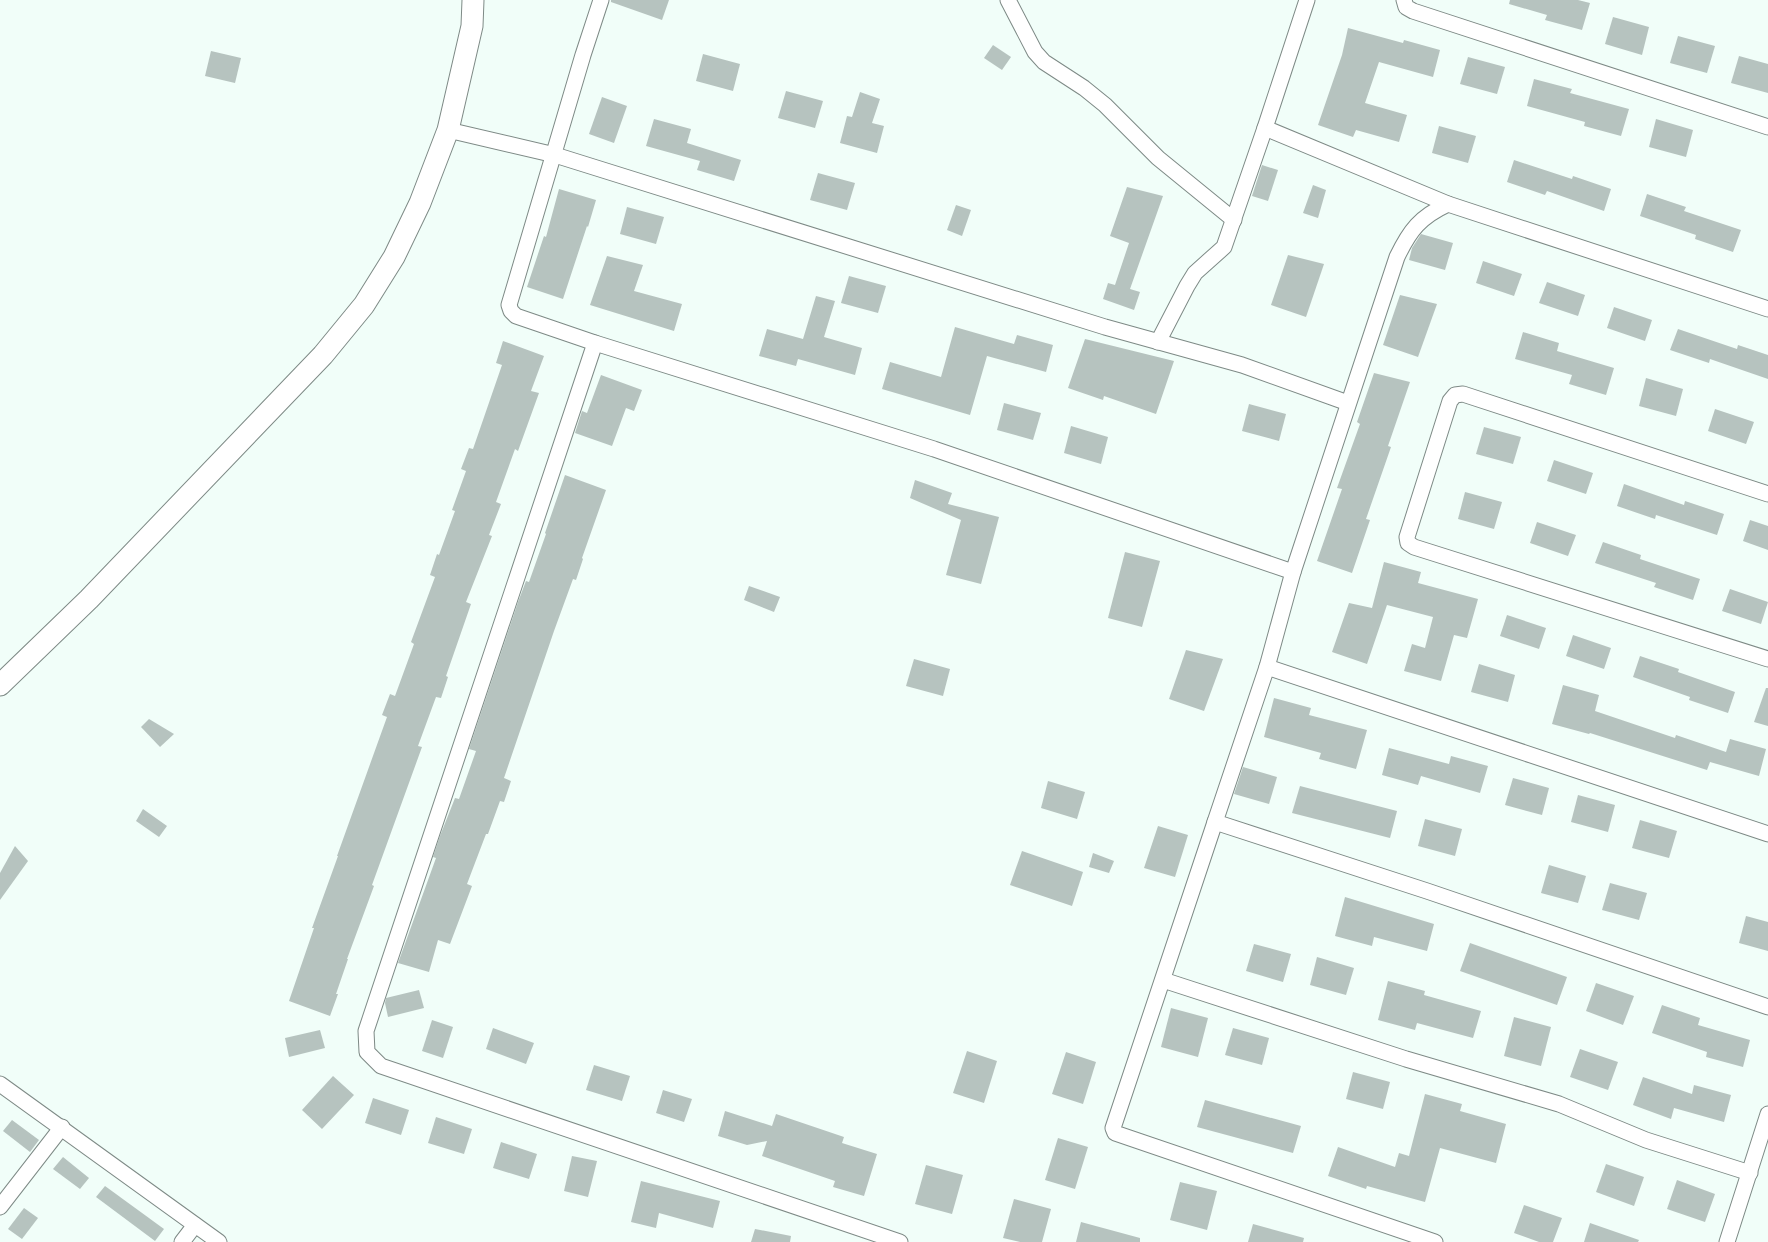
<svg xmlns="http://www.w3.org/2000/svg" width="1768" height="1242" font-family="Rubik,sans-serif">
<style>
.building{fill:#b6c3bf}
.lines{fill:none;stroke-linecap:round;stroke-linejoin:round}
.street-casing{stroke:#7e8a86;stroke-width:17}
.secondary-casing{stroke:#7e8a86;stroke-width:23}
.street{stroke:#fff;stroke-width:15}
.secondary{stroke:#fff;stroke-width:21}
</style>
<rect width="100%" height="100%" fill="#f1fef9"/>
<g class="building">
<polygon points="611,0 669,0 662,20 611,2"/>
<polygon points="1510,0 1578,0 1590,3 1582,30 1545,20 1547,15 1509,4"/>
<polygon points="1613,17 1649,27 1642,55 1605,44"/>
<polygon points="1348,28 1403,43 1404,40 1440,50 1433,77 1379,62 1365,103 1407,115 1399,142 1356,130 1353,137 1318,125 1342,55"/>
<polygon points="1678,36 1715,46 1707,73 1670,63"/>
<polygon points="993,45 1011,57 1002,70 984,58"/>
<polygon points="211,51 241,58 235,83 205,76"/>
<polygon points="703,54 740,64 733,91 696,81"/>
<polygon points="1739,56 1768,64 1768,93 1731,83"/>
<polygon points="1468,57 1505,67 1497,94 1460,84"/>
<polygon points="1534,79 1572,89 1570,93 1629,109 1621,136 1584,126 1585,122 1527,106"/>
<polygon points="786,91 823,101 815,128 778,118"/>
<polygon points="860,92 880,99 872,123 884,126 877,153 840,143 847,116 852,117"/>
<polygon points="602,97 627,106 614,143 589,134"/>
<polygon points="654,119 691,129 687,143 741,160 734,181 697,170 700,161 646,146"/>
<polygon points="1656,119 1693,130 1686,157 1649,147"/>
<polygon points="1439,126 1476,136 1468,163 1432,153"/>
<polygon points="1514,160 1572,179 1573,176 1611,189 1604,211 1547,191 1545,195 1507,182"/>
<polygon points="1262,165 1278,170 1268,201 1252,196"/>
<polygon points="818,173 855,183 847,210 810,200"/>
<polygon points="1313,185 1326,190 1318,218 1303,213"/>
<polygon points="1127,187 1163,196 1130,289 1140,292 1134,310 1103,299 1108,283 1115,285 1129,243 1110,236"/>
<polygon points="559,189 596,200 588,227 587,226 563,299 527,287 544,236 546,237"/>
<polygon points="1647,194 1686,207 1684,211 1741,230 1733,252 1695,239 1696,235 1640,216"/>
<polygon points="956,205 971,210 962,236 947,230"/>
<polygon points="627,207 664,217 656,244 620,234"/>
<polygon points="1421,234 1453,243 1445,270 1409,260 1412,248"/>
<polygon points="1288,255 1324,264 1306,317 1271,305"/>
<polygon points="607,256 643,265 634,291 682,304 674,331 590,305"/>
<polygon points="1483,261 1522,274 1514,296 1476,283"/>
<polygon points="849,276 886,286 878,313 841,303"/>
<polygon points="1547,282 1585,295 1578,316 1539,303"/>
<polygon points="1400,295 1437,304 1418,357 1383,345"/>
<polygon points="816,296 835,301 824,337 862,348 855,375 798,359 796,366 759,356 767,329 803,339"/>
<polygon points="1614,307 1652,320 1645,341 1607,328"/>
<polygon points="955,327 1014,344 1017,335 1053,345 1046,372 987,356 970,415 882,389 890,362 941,377"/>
<polygon points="1678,329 1737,349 1738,345 1768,355 1768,379 1710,359 1709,363 1670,350"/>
<polygon points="1523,332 1559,343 1557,351 1614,368 1606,395 1569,384 1572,375 1515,359"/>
<polygon points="1085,339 1174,361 1156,414 1104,396 1103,400 1068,388"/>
<polygon points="503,341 544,356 531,391 539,393 518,451 515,449 496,502 501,504 489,535 492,536 466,602 471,604 446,676 448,677 441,698 436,697 418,746 422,747 372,885 374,886 347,959 348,959 336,994 338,994 330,1016 289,1001 314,928 312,928 338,856 337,856 387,717 382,715 390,694 395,696 414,644 411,642 435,577 430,575 437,554 439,555 455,511 452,510 466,471 461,469 469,448 473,449 502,365 496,363"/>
<polygon points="1374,373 1410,382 1388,446 1391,447 1366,519 1370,520 1352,573 1317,561 1342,489 1337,488 1360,424 1357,422"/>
<polygon points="601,375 642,390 634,411 626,408 612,446 575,433 582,411 587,413"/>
<polygon points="1646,378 1683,389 1676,416 1639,406"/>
<polygon points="1004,403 1041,413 1033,440 997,430"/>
<polygon points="1249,404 1286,414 1279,441 1242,431"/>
<polygon points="1715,409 1754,422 1746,444 1708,431"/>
<polygon points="1071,426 1108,437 1101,464 1064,453"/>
<polygon points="1484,427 1521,437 1513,464 1476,454"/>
<polygon points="1554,460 1593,473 1586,494 1547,481"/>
<polygon points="565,475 606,490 582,558 583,559 576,580 573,579 554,631 504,778 511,781 504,802 500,801 488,834 486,834 467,884 472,886 450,944 438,940 429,972 398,963 436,858 433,857 440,836 455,798 459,799 476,751 469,749 518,602 526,581 529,582 546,534 545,533"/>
<polygon points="915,480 952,493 948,504 999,517 981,584 946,575 961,520 910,498"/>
<polygon points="1624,484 1684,505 1685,501 1724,514 1717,535 1656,515 1655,519 1617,506"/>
<polygon points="1465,492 1502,502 1494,529 1458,519"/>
<polygon points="1750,520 1768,526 1768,550 1743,541"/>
<polygon points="1537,522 1576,535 1568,556 1530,543"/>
<polygon points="1603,542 1641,555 1640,559 1700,579 1693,600 1654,587 1656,583 1595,563"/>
<polygon points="1125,552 1160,561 1142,627 1108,618"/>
<polygon points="1384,562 1421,572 1418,583 1478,599 1467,638 1454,635 1441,681 1404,671 1412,644 1425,648 1433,617 1387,605 1367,664 1332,652 1349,603 1372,608"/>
<polygon points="749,586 780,597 774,612 744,600"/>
<polygon points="1730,589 1768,602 1761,624 1722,611"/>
<polygon points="1507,615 1546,628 1539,649 1500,636"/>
<polygon points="1573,635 1611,648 1604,669 1566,656"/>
<polygon points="1186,650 1223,659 1204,711 1169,699"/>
<polygon points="1640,656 1679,669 1678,672 1735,692 1728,713 1689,700 1690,697 1633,677"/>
<polygon points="914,659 950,669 943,696 906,686"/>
<polygon points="1479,664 1515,675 1508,702 1471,692"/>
<polygon points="1563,685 1599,695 1595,711 1675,738 1676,735 1726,752 1730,739 1766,749 1759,776 1710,762 1707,770 1590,733 1589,734 1552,724"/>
<polygon points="1766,688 1768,688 1768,726 1754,722"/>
<polygon points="1274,698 1311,708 1309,715 1367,730 1356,769 1319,759 1321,753 1264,737"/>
<polygon points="149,719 174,734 160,747 141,727"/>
<polygon points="1389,748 1449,764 1451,756 1488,766 1480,793 1421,776 1418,785 1382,775"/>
<polygon points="1243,767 1277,777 1269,804 1234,794"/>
<polygon points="1513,778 1549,788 1542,815 1505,805"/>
<polygon points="1048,781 1085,792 1077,819 1041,808"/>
<polygon points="1300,786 1397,811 1390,838 1292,813"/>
<polygon points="1578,795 1615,805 1608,832 1571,822"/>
<polygon points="143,809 167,826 159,837 136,821"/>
<polygon points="1425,819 1462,829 1455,856 1418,846"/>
<polygon points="1640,820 1677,831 1669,858 1632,848"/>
<polygon points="1158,826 1188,835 1175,877 1144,868"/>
<polygon points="15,846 28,861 0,900 0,873"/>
<polygon points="1022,851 1083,872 1072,906 1010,885"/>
<polygon points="1093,853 1114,861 1109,873 1089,867"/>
<polygon points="1549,865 1586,876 1578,903 1541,893"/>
<polygon points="1610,883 1647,893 1639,920 1602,910"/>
<polygon points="1345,897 1434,924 1427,951 1374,937 1372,946 1335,936"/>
<polygon points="1746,916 1768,922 1768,951 1739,943"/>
<polygon points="1470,943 1567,977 1557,1005 1460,971"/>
<polygon points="1254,944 1291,954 1283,982 1246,971"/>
<polygon points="1317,957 1354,968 1346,995 1310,985"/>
<polygon points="1388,981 1425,991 1424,995 1481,1011 1473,1038 1417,1023 1415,1030 1378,1020"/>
<polygon points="1596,983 1634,996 1623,1025 1586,1011"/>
<polygon points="419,990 424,1008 388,1017 385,1003 386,998"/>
<polygon points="1662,1005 1700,1018 1698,1025 1750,1040 1743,1067 1706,1057 1707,1052 1652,1033"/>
<polygon points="1171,1008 1208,1018 1198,1057 1161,1047"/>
<polygon points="1514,1017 1551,1027 1541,1066 1504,1056"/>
<polygon points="432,1020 453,1027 443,1058 422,1051"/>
<polygon points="493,1028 534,1043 526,1064 486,1049"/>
<polygon points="1233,1028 1269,1038 1262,1065 1225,1055"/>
<polygon points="320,1030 325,1048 289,1057 285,1038"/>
<polygon points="1580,1049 1618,1062 1608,1090 1570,1077"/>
<polygon points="967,1051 997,1061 984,1103 953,1093"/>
<polygon points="1066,1052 1096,1062 1083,1104 1052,1094"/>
<polygon points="594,1065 630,1076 622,1101 586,1090"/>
<polygon points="1353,1072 1390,1082 1383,1109 1346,1099"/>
<polygon points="333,1076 354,1095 322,1129 302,1110"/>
<polygon points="1643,1077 1692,1094 1694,1085 1731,1095 1724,1122 1674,1108 1671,1119 1633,1105"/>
<polygon points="663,1090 692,1099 684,1122 656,1113"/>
<polygon points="1425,1094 1462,1104 1460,1111 1506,1124 1496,1163 1440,1148 1425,1202 1367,1186 1366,1189 1328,1176 1338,1147 1395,1167 1399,1153 1409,1156"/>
<polygon points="373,1098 409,1110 401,1135 365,1123"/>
<polygon points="1205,1100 1301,1126 1293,1153 1197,1127"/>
<polygon points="725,1111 772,1126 776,1114 844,1137 842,1143 877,1154 864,1196 833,1187 835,1181 762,1156 767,1141 747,1145 718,1136"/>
<polygon points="436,1117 472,1129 464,1154 428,1143"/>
<polygon points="12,1120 39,1140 30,1152 3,1131"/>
<polygon points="1058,1138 1088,1147 1075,1189 1045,1180"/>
<polygon points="501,1142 537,1154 529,1179 493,1168"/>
<polygon points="572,1156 597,1161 588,1197 564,1191"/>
<polygon points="63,1157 89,1178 80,1189 53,1169"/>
<polygon points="1606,1164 1644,1177 1634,1206 1596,1192"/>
<polygon points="926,1165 963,1175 952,1214 915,1204"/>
<polygon points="1677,1180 1715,1194 1705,1222 1667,1209"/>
<polygon points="641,1181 720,1201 713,1228 659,1213 656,1228 631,1222"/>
<polygon points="1180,1182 1217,1191 1207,1230 1170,1220"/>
<polygon points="105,1186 164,1229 155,1241 96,1197"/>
<polygon points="1014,1199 1051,1209 1042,1242 1020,1242 1003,1238"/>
<polygon points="1524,1205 1562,1218 1553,1242 1539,1242 1514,1233"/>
<polygon points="24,1208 38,1218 22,1239 8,1229"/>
<polygon points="1081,1222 1140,1238 1140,1242 1076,1242"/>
<polygon points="1590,1223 1639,1240 1638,1242 1584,1242"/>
<polygon points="1253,1224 1304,1238 1303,1242 1248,1242"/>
<polygon points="755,1229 791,1236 790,1242 751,1242"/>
</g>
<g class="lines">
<g class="street-casing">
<g id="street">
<polyline points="601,0 583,55 509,305 511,311 516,316 595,343 934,449 1293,572"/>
<polyline points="1008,0 1035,52 1044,62 1084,88 1105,105 1158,158 1234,220"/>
<polyline points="1307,0 1265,128 1448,204 1768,309"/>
<polyline points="1404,0 1406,7 1413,11 1768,127"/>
<polyline points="448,130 555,155 1105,327 1242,365 1348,403"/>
<path d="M1448 204C1420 217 1410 230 1397 257L1293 572 1267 667 1215 822 1427 891 1768 1007"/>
<polyline points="1158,342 1187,286 1195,273 1224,247 1265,128"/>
<polyline points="595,343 366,1031 367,1052 381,1066 900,1242"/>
<polyline points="1768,494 1463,394 1455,395 1450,401 1407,537 1408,543 1414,547 1768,659"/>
<polyline points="1267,667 1768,834"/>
<polyline points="1215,822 1113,1128 1115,1133 1435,1242"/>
<polyline points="1163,980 1406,1059 1559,1104 1646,1140 1750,1173"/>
<polyline points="0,1084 219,1242"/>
<polyline points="0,1207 62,1127"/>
<polyline points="182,1242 195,1225"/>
<polyline points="1727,1242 1768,1114"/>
</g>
</g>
<g class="secondary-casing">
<polyline id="secondary" points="0,685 89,599 323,355 364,305 394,257 420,203 448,130 472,26 473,0"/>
</g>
<use href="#street" class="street"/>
<use href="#secondary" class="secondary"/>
</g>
</svg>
